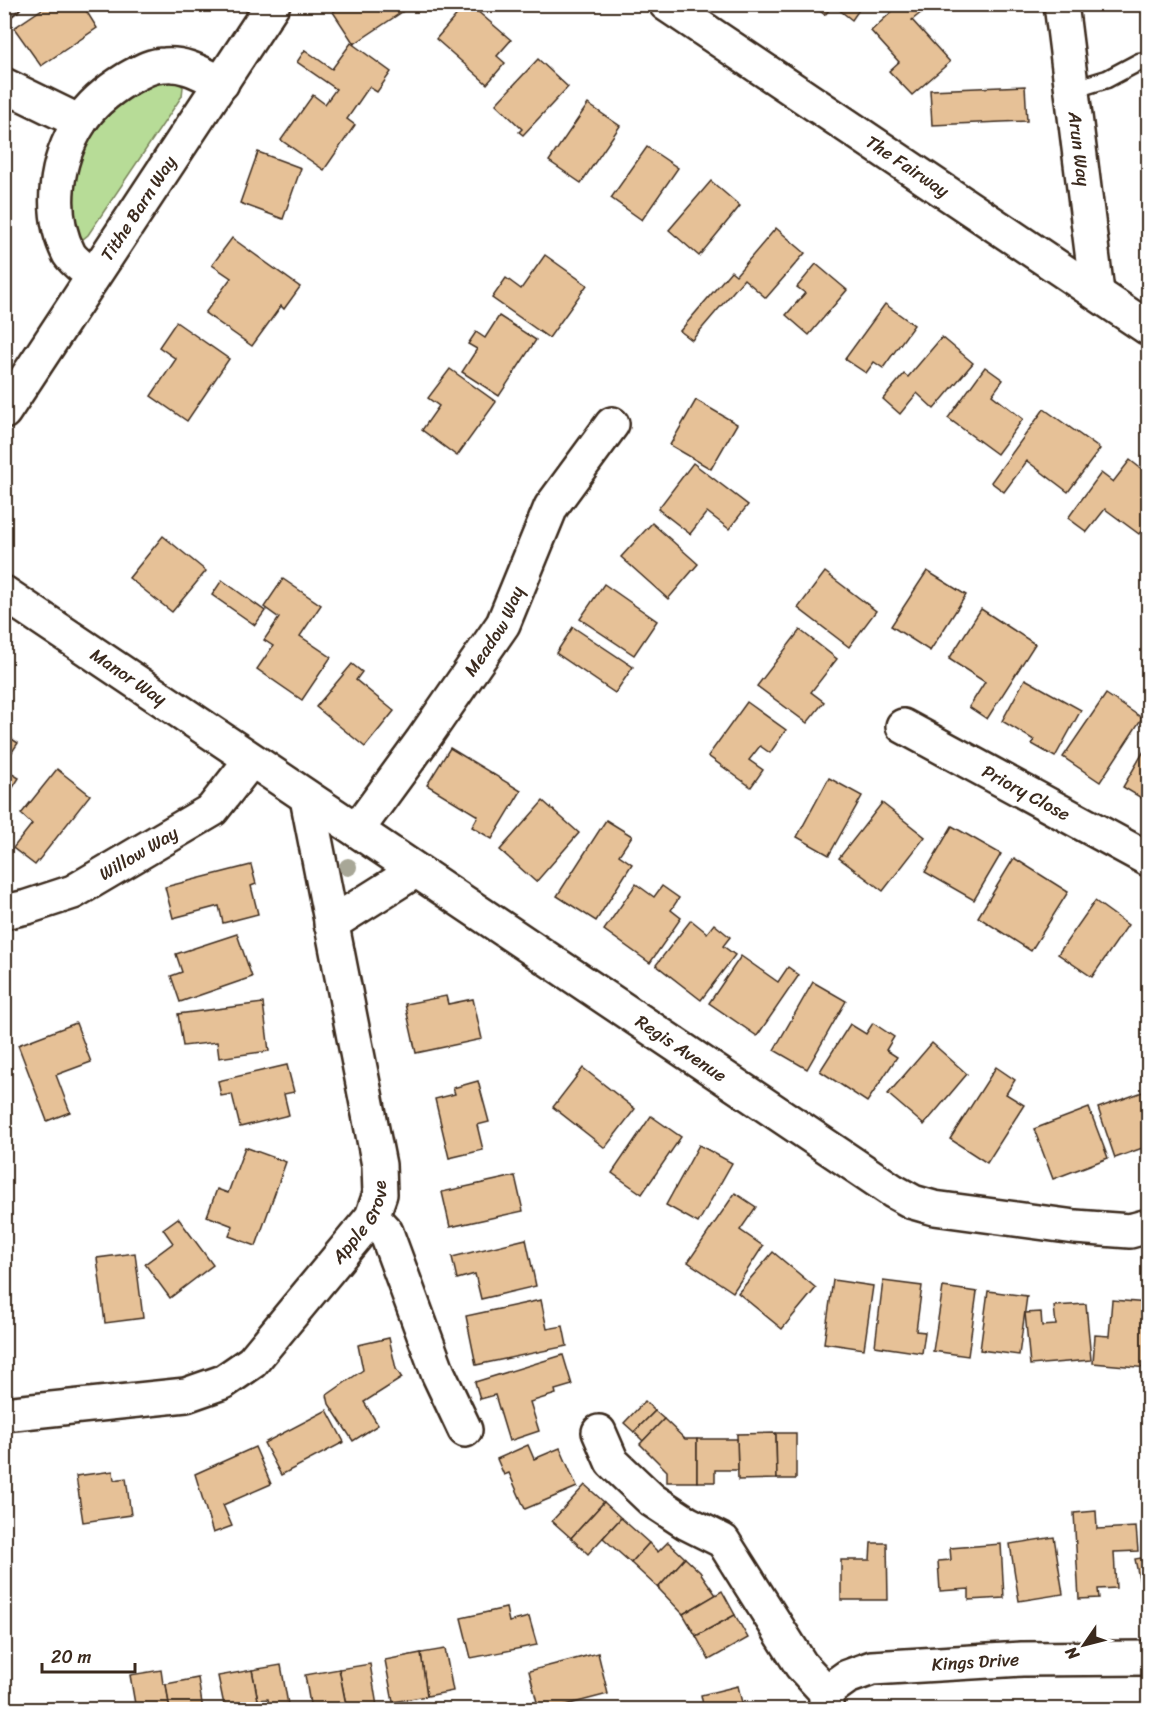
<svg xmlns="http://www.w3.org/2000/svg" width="1153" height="1714" font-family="Sriracha,sans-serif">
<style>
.green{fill:#b7dc97;stroke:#79835a;stroke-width:1.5}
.building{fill:#e6c197;stroke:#3b2a1e;stroke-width:1.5}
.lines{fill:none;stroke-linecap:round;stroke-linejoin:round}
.lane-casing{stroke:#3b2a1e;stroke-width:21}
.street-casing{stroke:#3b2a1e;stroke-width:38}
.lane{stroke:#fff;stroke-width:16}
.street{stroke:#fff;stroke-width:33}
.tree{fill:#a8a797}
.labels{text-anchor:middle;stroke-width:4.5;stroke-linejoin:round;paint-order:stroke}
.street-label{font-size:18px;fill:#3b2a1e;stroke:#fff}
</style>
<rect width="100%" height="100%" fill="#fff"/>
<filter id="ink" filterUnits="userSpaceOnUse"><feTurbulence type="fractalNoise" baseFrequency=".0167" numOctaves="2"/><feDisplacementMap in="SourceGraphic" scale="12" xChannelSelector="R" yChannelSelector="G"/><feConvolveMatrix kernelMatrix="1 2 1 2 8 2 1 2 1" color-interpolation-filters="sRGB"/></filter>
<g filter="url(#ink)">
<polygon class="green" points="154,80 178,81 183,87 182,96 88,235 83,239 77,240 73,237 71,175 80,150 107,112"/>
<g class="building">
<polygon points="44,4 82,4 97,28 41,66 14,28 45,7"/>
<polygon points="344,4 414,4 354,44 333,12"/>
<polygon points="466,4 469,4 511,40 497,56 505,63 487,84 436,39"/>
<polygon points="811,4 863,4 852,20 833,5 825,15"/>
<polygon points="900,4 923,4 927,8 912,20 950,62 912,95 889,71 899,62 871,31"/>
<polygon points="351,43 391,72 377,92 369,87 347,119 355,125 324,170 281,140 313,95 325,104 336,89 297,62 305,50 332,69"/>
<polygon points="538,59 568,87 523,135 519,132 522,129 496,104"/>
<polygon points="1025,86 1027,121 932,125 930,90"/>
<polygon points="588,104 620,126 581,183 549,161"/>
<polygon points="647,147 678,168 642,220 611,198"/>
<polygon points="258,152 301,168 283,219 240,203"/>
<polygon points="711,181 740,206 699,256 669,230"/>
<polygon points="776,228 805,253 766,298 744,279 692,340 680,331 731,271 736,275"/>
<polygon points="232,238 300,287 284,309 281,306 252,346 205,313 231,278 212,265"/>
<polygon points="545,255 587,285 549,338 492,298 506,278 521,289"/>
<polygon points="816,264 847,290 809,335 786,315 805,293 797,287"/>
<polygon points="885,304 914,325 883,368 874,362 866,373 845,359"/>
<polygon points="499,316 536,340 499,396 462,372 477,349 468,344 476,332 485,338"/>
<polygon points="176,322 229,359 187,421 151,396 176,359 159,347"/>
<polygon points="942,337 973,363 934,409 917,393 900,414 883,399 904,374 908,377"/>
<polygon points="985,367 1003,380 992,395 1023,419 997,454 948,418"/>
<polygon points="450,369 496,402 457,456 422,430 439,406 428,398"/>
<polygon points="696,400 737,424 711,469 670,445"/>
<polygon points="1044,409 1100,449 1068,492 1027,461 1004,492 991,482"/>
<polygon points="1130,460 1148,474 1148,522 1139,534 1105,509 1087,532 1068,518 1101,473 1113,482"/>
<polygon points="693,463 748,505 729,529 707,512 690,534 658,509"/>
<polygon points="652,523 698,564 668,599 621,557"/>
<polygon points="163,536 206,571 172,612 129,578"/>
<polygon points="927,571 966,595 930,651 891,626"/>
<polygon points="825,572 876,611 849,647 798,608"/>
<polygon points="283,579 321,605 300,636 331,657 302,700 257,669 273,646 264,640 279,618 264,607"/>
<polygon points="222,580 265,611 255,625 212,595"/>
<polygon points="604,584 657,621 634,655 580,619"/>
<polygon points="981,609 1035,644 987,719 969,707 985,682 949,659"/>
<polygon points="573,627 633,667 615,693 556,653"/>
<polygon points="800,630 837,659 811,692 824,702 807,723 757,686"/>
<polygon points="352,664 362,672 356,680 394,711 365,747 316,707"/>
<polygon points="1025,679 1081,710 1055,757 1032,744 1034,740 1002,721"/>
<polygon points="1106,694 1142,718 1100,782 1063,757"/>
<polygon points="747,702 786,730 770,753 760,746 749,760 763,770 751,787 708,756"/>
<polygon points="4,734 18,743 4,764"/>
<polygon points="1148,744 1148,802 1123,787"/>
<polygon points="450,748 521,791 492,839 472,827 478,816 427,785"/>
<polygon points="4,769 19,778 4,802"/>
<polygon points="57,769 90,795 35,865 13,848 32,824 21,814"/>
<polygon points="829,778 862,796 829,855 797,837"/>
<polygon points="543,801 579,833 536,882 500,850"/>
<polygon points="882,803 925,837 883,891 839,858"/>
<polygon points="606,820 632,836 619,855 632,864 596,921 557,896"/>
<polygon points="952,826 1001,854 974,900 925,872"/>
<polygon points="1014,858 1068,892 1031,951 978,917"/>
<polygon points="251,865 256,884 251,886 258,914 223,923 219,906 173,918 165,887"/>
<polygon points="636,884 654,897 662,886 679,898 671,910 681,918 650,963 604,930"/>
<polygon points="1095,901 1128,925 1092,977 1058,954"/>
<polygon points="691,920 707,933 714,924 730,937 723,946 735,955 701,1000 656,965"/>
<polygon points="237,934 252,977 180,1002 171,976 182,972 176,954"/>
<polygon points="741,956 778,982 788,967 799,975 757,1036 709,1003"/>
<polygon points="813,982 846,1001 807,1069 774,1050"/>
<polygon points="446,996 448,1004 473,999 482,1039 416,1053 405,1004"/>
<polygon points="263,1003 269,1051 219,1058 217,1042 183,1046 178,1014"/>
<polygon points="76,1023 91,1062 56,1075 70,1112 47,1121 18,1045"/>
<polygon points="873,1023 894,1037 886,1050 897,1057 867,1102 820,1071 850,1024 866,1034"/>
<polygon points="932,1043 967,1074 924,1125 888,1094"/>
<polygon points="287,1065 294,1092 284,1094 289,1115 240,1127 232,1094 221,1096 218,1081"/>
<polygon points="996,1067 1015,1080 1006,1094 1024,1105 987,1163 950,1139"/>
<polygon points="583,1068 635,1109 605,1148 553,1107"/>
<polygon points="478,1081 489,1122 477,1125 483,1150 449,1158 435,1099 455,1094 453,1088"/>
<polygon points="1148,1090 1148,1146 1115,1158 1098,1108"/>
<polygon points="1089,1108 1108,1158 1053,1179 1034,1129"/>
<polygon points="651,1116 681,1137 642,1194 612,1173"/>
<polygon points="699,1145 732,1163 698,1223 666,1205"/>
<polygon points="245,1147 286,1162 256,1246 229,1236 233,1226 207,1216 217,1189 228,1193"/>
<polygon points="515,1176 523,1211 450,1227 442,1192"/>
<polygon points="735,1193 756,1207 740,1230 763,1246 733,1292 688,1262"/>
<polygon points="178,1218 213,1265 170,1298 145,1264 173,1243 163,1229"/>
<polygon points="526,1239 536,1286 481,1299 475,1274 457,1279 452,1257"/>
<polygon points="773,1252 816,1288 782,1329 738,1293"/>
<polygon points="135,1253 143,1318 105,1323 97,1258"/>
<polygon points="833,1280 873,1286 864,1349 824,1343"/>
<polygon points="883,1281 922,1286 916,1331 925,1332 922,1353 875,1346"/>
<polygon points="943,1287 977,1292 968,1356 933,1351"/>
<polygon points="988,1291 1027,1296 1019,1355 980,1350"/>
<polygon points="541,1300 547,1329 563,1326 567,1346 476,1365 466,1316"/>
<polygon points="1112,1300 1148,1303 1148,1368 1093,1363 1095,1335 1109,1336"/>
<polygon points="1086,1304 1091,1360 1030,1365 1025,1313 1041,1312 1042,1326 1056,1325 1054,1306"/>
<polygon points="389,1338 396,1369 402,1378 364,1402 378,1425 353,1441 329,1404 327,1395 363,1370 358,1345"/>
<polygon points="563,1355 572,1385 555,1390 556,1394 530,1402 539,1431 509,1441 495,1395 480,1399 475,1382"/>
<polygon points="645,1401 655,1411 634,1432 624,1423"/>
<polygon points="327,1410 344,1442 281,1475 264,1443"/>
<polygon points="655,1411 664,1419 643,1441 634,1432"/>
<polygon points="664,1419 685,1439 697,1439 697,1482 667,1482 667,1471 640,1444"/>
<polygon points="776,1433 777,1479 738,1480 737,1434"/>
<polygon points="776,1433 796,1433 796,1479 777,1479"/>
<polygon points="697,1439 737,1439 738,1470 715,1470 715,1482 697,1482"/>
<polygon points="528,1445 534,1459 560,1448 577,1487 525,1509 509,1473 504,1475 497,1459"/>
<polygon points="255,1447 271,1484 223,1505 232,1526 213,1533 195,1474"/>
<polygon points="113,1471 114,1480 126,1478 131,1515 83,1522 76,1476"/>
<polygon points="585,1485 604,1502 571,1538 552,1521"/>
<polygon points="604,1502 621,1518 588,1554 571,1538"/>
<polygon points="1096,1511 1097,1529 1136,1527 1138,1551 1114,1552 1116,1588 1098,1589 1099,1598 1079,1599 1074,1513"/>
<polygon points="621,1518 649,1543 631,1563 603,1538"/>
<polygon points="1148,1533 1148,1587 1141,1588 1135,1559 1147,1557 1143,1534"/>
<polygon points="1054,1537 1063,1594 1019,1601 1010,1544"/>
<polygon points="668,1542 685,1558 658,1588 631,1563 649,1543 658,1552"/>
<polygon points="871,1543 887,1543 888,1600 841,1600 841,1560 870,1560"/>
<polygon points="1001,1544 1004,1598 969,1600 969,1589 940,1591 938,1561 951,1560 950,1548"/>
<polygon points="685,1558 700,1572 716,1595 683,1614 658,1588"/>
<polygon points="722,1591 735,1615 696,1636 683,1614"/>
<polygon points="506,1608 509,1622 529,1617 537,1645 471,1658 461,1618"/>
<polygon points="735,1615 748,1638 709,1660 696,1636"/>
<polygon points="445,1649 453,1691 427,1696 421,1653"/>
<polygon points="421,1653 427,1696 393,1702 385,1660"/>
<polygon points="598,1653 608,1694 547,1710 539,1710 529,1671"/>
<polygon points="370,1664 377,1706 347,1710 339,1669"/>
<polygon points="281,1665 289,1710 270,1710 268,1699 258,1700 252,1670"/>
<polygon points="339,1669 347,1710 311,1710 305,1675"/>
<polygon points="161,1670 163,1684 166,1684 170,1710 136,1710 130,1675"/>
<polygon points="252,1670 258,1700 243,1703 244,1710 225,1710 218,1676"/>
<polygon points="198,1678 203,1710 170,1710 166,1684"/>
<polygon points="738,1686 743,1707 734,1710 704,1710 701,1695"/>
</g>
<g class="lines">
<g class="lane-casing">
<g id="lane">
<polyline points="4,10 12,4"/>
<polyline points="1071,90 1107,79 1139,62 1148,61"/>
</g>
</g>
<g class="street-casing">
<g id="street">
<path id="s1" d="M666 4 1148 328"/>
<path id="s2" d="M1061 4 1097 292"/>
<polyline points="4,85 80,122"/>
<path d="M93 276C85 269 74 262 69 254 48 213 55 161 80 122 91 104 109 90 127 79 140 72 150 65 165 65 186 63 204 75 222 83"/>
<path id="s3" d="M4 412 273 4"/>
<path id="s4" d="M4 593 893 1191 913 1202 934 1208 1075 1227 1130 1231 1148 1226"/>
<path id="s5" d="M903 726 1148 859"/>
<path id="s6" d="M357 830 422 741 503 624 551 507 612 424"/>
<path id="s7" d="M4 912 27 907 73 892 212 810 251 760"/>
<polyline points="331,924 415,871"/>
<polyline points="372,1217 386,1232 438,1373 465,1430"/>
<path id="s8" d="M4 1414 186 1395 223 1382 252 1362 372 1217 380 1194 379 1165 307 798"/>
<polyline points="599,1432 612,1462 652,1500 687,1523 723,1541 801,1665 826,1692"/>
<path id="s9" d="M826 1710V1692L847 1677 872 1668 1022 1659 1148 1658"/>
</g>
</g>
<use href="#lane" class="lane"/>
<use href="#street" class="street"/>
</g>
<circle class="tree" cx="348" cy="867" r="9"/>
</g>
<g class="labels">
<g class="street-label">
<text dy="6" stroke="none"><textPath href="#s2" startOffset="146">Arun Way</textPath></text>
<text dy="6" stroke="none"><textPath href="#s1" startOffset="291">The Fairway</textPath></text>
<text dy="6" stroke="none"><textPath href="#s3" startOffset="244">Tithe Barn Way</textPath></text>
<text dy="6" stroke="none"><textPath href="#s6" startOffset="242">Meadow Way</textPath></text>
<text dy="6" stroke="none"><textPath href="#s4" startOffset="150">Manor Way</textPath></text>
<text dy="6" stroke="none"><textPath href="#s5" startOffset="140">Priory Close</textPath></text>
<text dy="6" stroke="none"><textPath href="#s7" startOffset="148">Willow Way</textPath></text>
<text dy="6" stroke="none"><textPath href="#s4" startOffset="816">Regis Avenue</textPath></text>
<text dy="6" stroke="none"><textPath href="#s8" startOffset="436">Apple Grove</textPath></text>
<text dy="6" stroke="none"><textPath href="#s9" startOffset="174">Kings Drive</textPath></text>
</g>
</g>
<rect width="1153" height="1714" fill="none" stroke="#fff" stroke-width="24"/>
<rect x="12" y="12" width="1129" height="1690" fill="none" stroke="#3b2a1e" stroke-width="2" filter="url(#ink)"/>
<g transform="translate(1084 1645) rotate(235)" stroke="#ffffff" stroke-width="4.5" paint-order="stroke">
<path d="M0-4.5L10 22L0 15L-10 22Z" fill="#3b2a1e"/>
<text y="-9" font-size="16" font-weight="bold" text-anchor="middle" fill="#3b2a1e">N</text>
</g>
<path d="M42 1663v9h93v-9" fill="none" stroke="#3b2a1e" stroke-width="3"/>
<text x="51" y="1663" font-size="18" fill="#3b2a1e" stroke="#ffffff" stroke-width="4.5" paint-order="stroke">20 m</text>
</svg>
